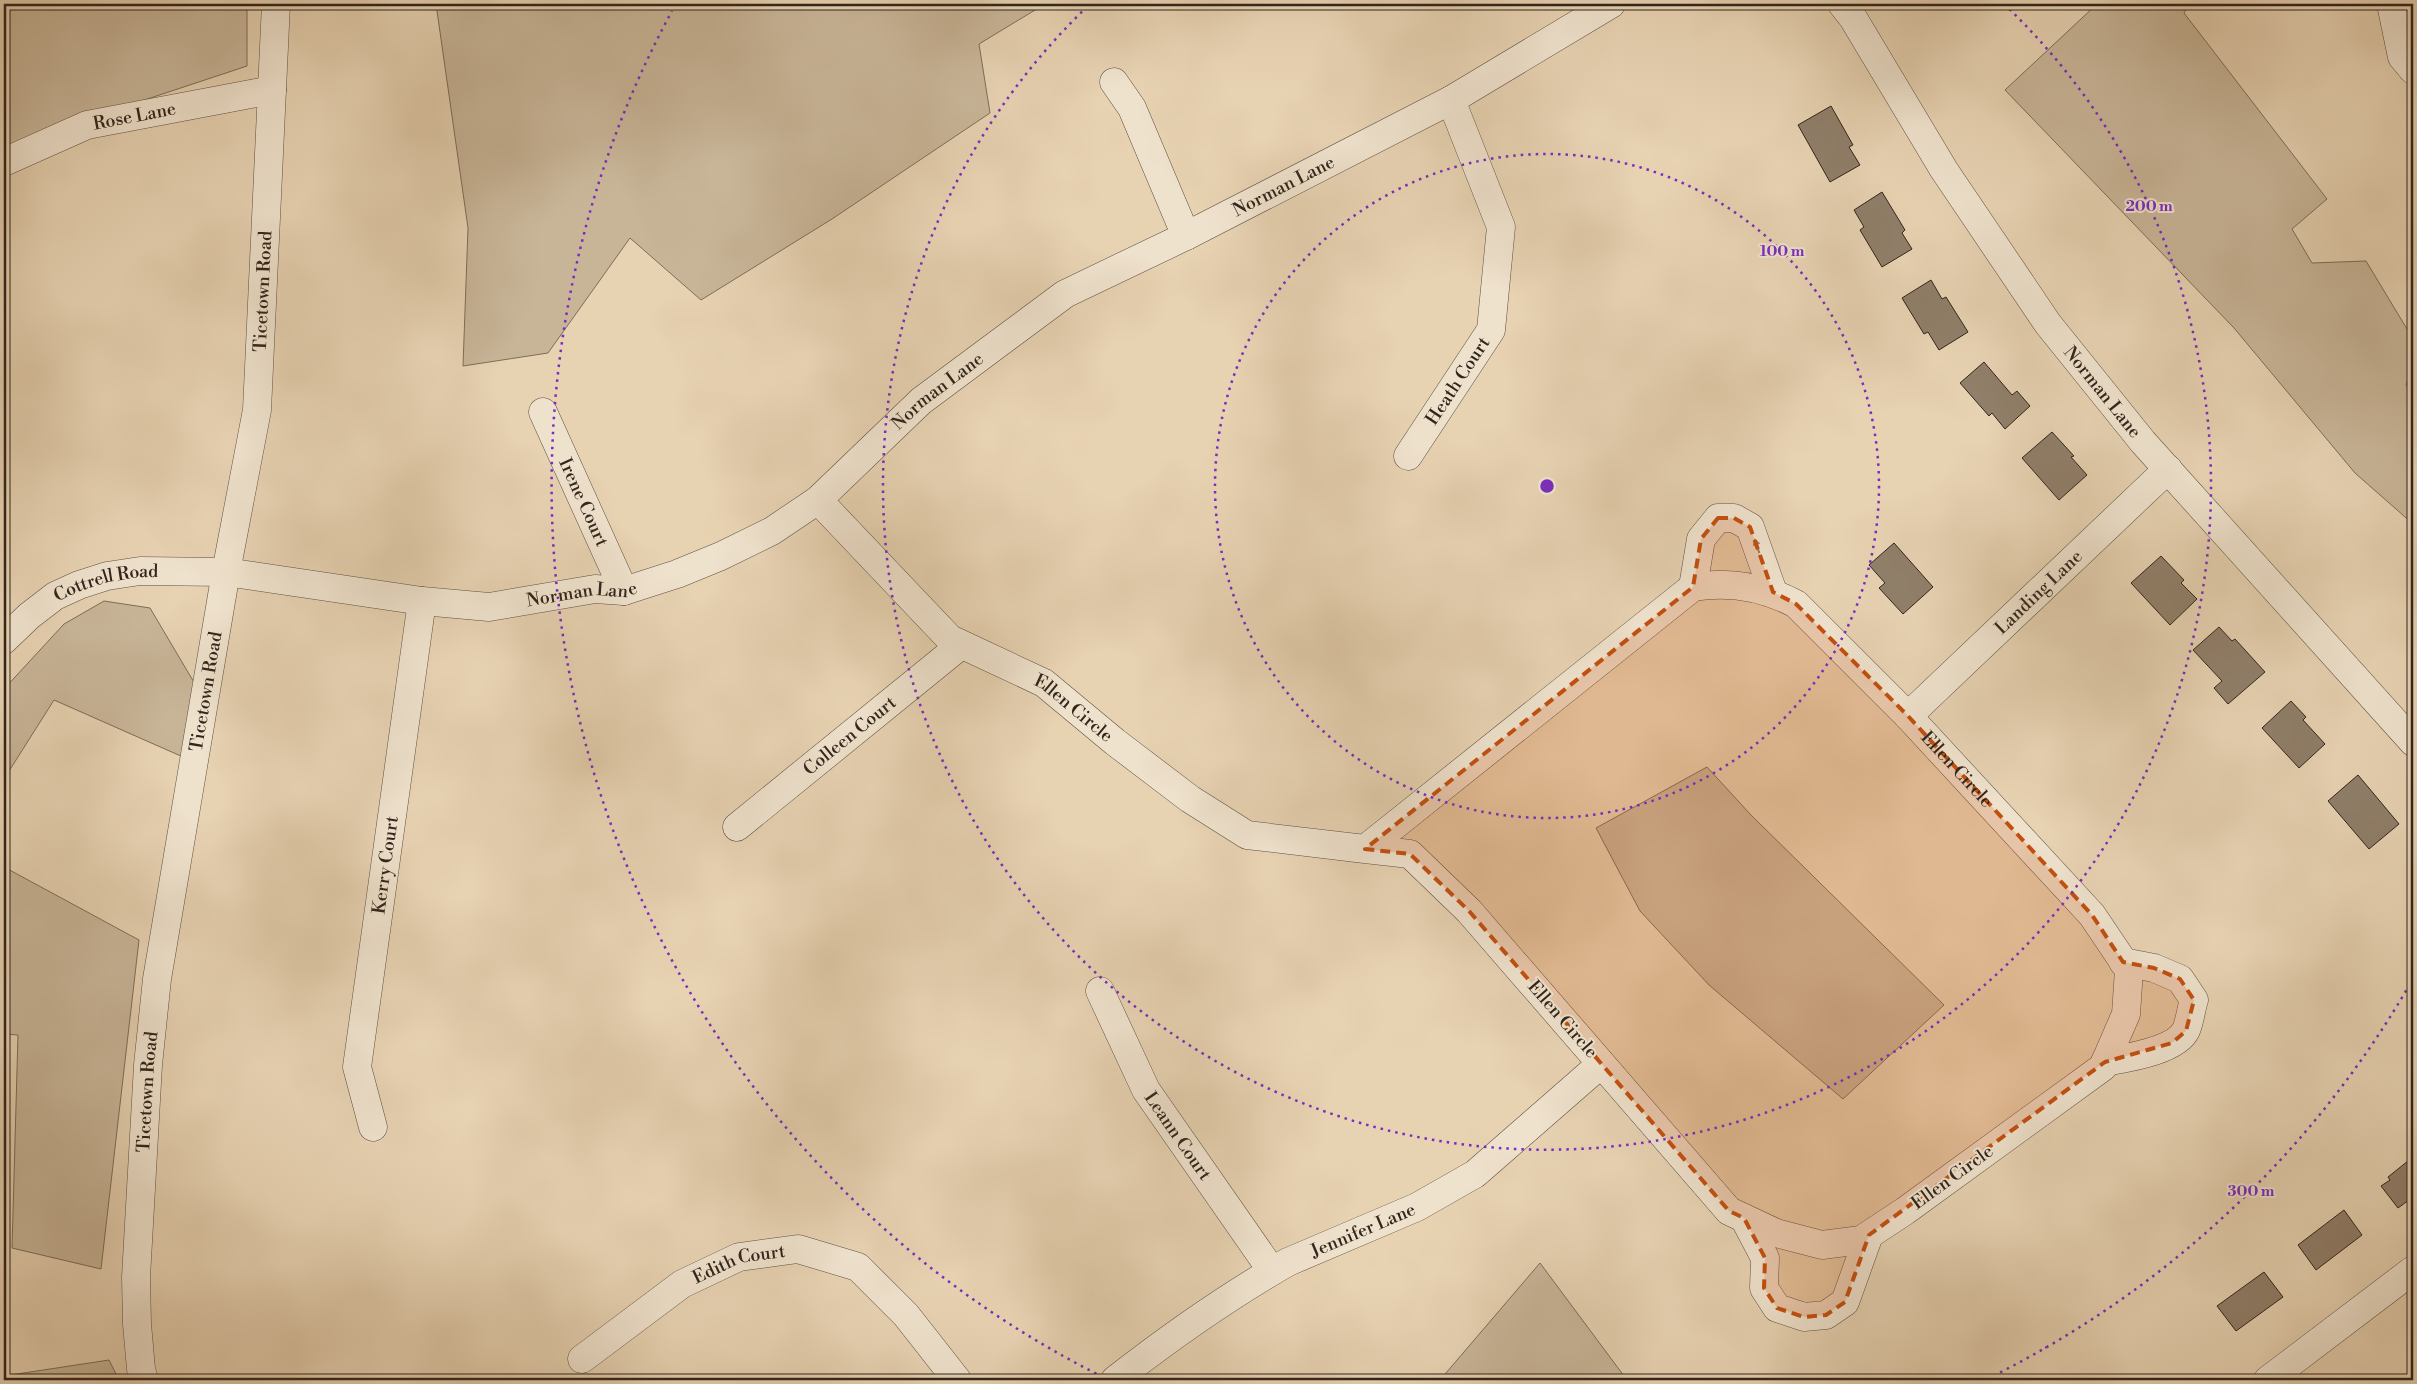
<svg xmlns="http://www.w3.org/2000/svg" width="2417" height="1384" font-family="'Libre Bodoni',serif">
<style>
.green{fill:#c8b598;stroke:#7c6d5a}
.building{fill:#907f6a;stroke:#31251c}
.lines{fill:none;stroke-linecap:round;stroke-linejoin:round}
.minor-casing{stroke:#5e5042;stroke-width:29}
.minor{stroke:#efe2cd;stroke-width:28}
.oneway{fill:#908474}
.marked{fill:#c34f0f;fill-opacity:0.2;stroke:#c34f0f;stroke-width:4;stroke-dasharray:10 6;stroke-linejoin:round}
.ring{fill:none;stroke:#7b2cbf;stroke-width:2.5;stroke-dasharray:2.5 5}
.labels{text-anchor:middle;stroke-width:4;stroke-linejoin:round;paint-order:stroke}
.street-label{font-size:18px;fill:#31251c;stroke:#efe2cd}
.centre{fill:#7b2cbf;stroke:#efe2cd;stroke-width:2.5}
.ring-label{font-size:15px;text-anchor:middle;font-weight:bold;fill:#7b2cbf;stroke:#efe2cd;stroke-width:4;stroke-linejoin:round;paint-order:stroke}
</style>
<rect width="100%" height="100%" fill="#e7d2b2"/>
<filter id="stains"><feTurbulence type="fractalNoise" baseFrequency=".004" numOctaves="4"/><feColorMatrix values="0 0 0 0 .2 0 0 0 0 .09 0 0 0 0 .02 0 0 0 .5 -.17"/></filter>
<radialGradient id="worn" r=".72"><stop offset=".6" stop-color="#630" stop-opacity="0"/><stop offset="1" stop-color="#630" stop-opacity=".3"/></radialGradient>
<g class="green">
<polygon points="4,4 247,4 247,66 75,123 4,154"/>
<polygon points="436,4 1045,4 979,44 990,113 832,219 701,300 630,238 548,353 463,366 468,228"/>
<polygon points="2097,4 2189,4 2184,13 2327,199 2292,229 2312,263 2366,261 2413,339 2413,367 2406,385 2413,393 2413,524 2355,473 2234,328 2005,90"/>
<polygon points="104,601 150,608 195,684 183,757 54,700 4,779 4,689 64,624"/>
<polygon points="1707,767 1751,815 1944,1005 1843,1099 1709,985 1640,911 1596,828"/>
<polygon points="4,867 139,940 101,1269 12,1248 18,1035 4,1034"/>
<polygon points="1540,1263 1627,1380 1440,1380"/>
<polygon points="109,1360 119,1380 4,1380 4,1376"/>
</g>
<g class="building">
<polygon points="1831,106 1853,145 1849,147 1860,165 1830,182 1798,125"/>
<polygon points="1882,192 1905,230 1902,233 1912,249 1882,267 1860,230 1864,227 1854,210"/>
<polygon points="1931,280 1942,299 1946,297 1968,332 1939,350 1928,332 1924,334 1902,298"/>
<polygon points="1984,362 2012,395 2017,391 2030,406 2005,429 1992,413 1989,416 1960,383"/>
<polygon points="2052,432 2074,456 2071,457 2087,475 2059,500 2022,458"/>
<polygon points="1894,543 1933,587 1903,614 1879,588 1885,583 1869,565"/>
<polygon points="2161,556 2184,580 2181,583 2197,599 2170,625 2131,583"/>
<polygon points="2219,627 2232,641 2235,639 2265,672 2228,704 2214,688 2222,681 2193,650"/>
<polygon points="2291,701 2306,717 2303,720 2325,744 2299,768 2262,728"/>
<polygon points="2358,775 2399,824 2369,849 2328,801"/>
<polygon points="2413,1157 2413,1197 2398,1208 2381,1186 2390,1180 2388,1177"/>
<polygon points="2344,1210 2362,1235 2316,1270 2298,1245"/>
<polygon points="2264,1272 2283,1297 2236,1331 2217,1306"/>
</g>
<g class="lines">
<g class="minor-casing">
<g id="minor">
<path id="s1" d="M1842 4 1853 18 1944 170 2048 324 2143 442 2413 742"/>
<polyline points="2391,4 2402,57 2413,70"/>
<polyline points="1114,82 1132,108 1186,236"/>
<path id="s2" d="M4 162 87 125 272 90"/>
<path id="s3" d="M543 412 624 591"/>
<path id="s4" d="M1408 456 1491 330 1501 227 1451 100"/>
<path id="s5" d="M818 500 950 639 1044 683 1115 742 1190 799 1247 835 1365 849 1693 587C1729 581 1764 587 1796 604L1908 716 2092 915 2129 970 2126 1014 2103 1067 1905 1211 1861 1240 1822 1245 1776 1233 1729 1211 1469 911 1410 854 1365 849"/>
<polyline points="1693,587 1701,539 1718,518 1734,518 1750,527 1773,592"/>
<path id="s6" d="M4 640 29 616 55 596 79 585 107 576 140 571 226 572 422 601 489 607 595 589 624 591 677 574 721 556 772 531 818 500 921 401 1065 294 1186 236 1451 100 1611 4"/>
<path id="s7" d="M1908 716 2168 469"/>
<path id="s8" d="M737 827 961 645"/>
<path id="s9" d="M1100 991 1146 1090 1272 1271"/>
<path d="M2105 1062C2126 1058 2176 1051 2186 1030 2190 1021 2191 1009 2194 1000L2180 979 2154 968 2123 962"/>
<path id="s10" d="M373 1127 357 1067 422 601"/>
<polyline points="1744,1218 1765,1258 1764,1288 1777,1308 1804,1317 1826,1315 1845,1302 1869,1235"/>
<path id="s11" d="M582 1359 682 1284 739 1257 798 1249 858 1267 906 1315 957 1380"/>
<path id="s12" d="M144 1380 141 1369 137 1324 136 1277 148 1065 157 979 226 572 257 410 276 4"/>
<path id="s13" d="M1115 1380C1170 1337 1227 1297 1288 1262L1417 1207 1475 1174 1601 1064"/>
<polyline points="2268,1380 2413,1270"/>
</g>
</g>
<use href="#minor" class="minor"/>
</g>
<defs><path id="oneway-solid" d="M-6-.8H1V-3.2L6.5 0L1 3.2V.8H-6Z" transform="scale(1.25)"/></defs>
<use class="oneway" href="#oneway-solid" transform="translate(1757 546) rotate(-109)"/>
<path class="marked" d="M1718 518H1734L1750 527 1773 592 1796 604 1908 716 2092 915 2123 962 2154 968 2180 979 2194 1000 2186 1031 2172 1043 2105 1062 1869 1235 1845 1302 1826 1315 1804 1317 1777 1308 1764 1288 1765 1258 1744 1218 1729 1211 1469 911 1410 854 1365 849 1693 587 1701 539Z"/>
<g class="ring">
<circle cx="1547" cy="486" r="332"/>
<path d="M2004 4A664 664 0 1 1 1090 4"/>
<path d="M2410 984A996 996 0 0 1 1991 1377M1103 1377A996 996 0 0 1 672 11"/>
</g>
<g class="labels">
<g class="street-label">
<text dy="6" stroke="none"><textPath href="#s2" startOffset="139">Rose Lane</textPath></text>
<text dy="6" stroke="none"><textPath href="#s6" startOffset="1426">Norman Lane</textPath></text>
<text dy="6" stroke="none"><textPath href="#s12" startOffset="1099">Ticetown Road</textPath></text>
<text dy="6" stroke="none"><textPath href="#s4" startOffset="90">Heath Court</textPath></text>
<text dy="6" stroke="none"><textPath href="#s6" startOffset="1022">Norman Lane</textPath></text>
<text dy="6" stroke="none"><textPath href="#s1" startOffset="468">Norman Lane</textPath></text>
<text dy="6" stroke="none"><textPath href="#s3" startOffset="99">Irene Court</textPath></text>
<text dy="6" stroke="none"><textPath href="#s6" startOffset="121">Cottrell Road</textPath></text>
<text dy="6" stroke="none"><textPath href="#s7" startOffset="180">Landing Lane</textPath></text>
<text dy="6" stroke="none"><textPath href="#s6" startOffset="602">Norman Lane</textPath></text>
<text dy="6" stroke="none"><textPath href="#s12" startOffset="694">Ticetown Road</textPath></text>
<text dy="6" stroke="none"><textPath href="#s5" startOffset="334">Ellen Circle</textPath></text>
<text dy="6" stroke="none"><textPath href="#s8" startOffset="145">Colleen Court</textPath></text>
<text dy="6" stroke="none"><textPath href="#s5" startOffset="1425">Ellen Circle</textPath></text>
<text dy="6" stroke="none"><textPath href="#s10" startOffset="266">Kerry Court</textPath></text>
<text transform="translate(1563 1019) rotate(49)" y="6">Ellen Circle</text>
<text dy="6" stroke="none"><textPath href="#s12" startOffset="289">Ticetown Road</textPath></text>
<text dy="6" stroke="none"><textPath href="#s9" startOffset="165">Leann Court</textPath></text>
<text transform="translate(1952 1177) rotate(-36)" y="6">Ellen Circle</text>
<text dy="6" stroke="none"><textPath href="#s13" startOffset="291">Jennifer Lane</textPath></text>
<text dy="6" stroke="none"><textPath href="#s11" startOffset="186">Edith Court</textPath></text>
</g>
</g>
<circle cx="1547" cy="486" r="8" class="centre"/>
<g class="ring-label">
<text x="2149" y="211">200 m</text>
<text x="1782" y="256">100 m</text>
<text x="2251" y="1196">300 m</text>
</g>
<rect width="2417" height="1384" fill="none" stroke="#e7d2b2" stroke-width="20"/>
<rect x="5" y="5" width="2407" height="1374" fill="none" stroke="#31251c" stroke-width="2.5"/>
<rect x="10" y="10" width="2397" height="1364" fill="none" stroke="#31251c"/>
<rect width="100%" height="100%" filter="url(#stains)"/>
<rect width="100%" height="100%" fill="url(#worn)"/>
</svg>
